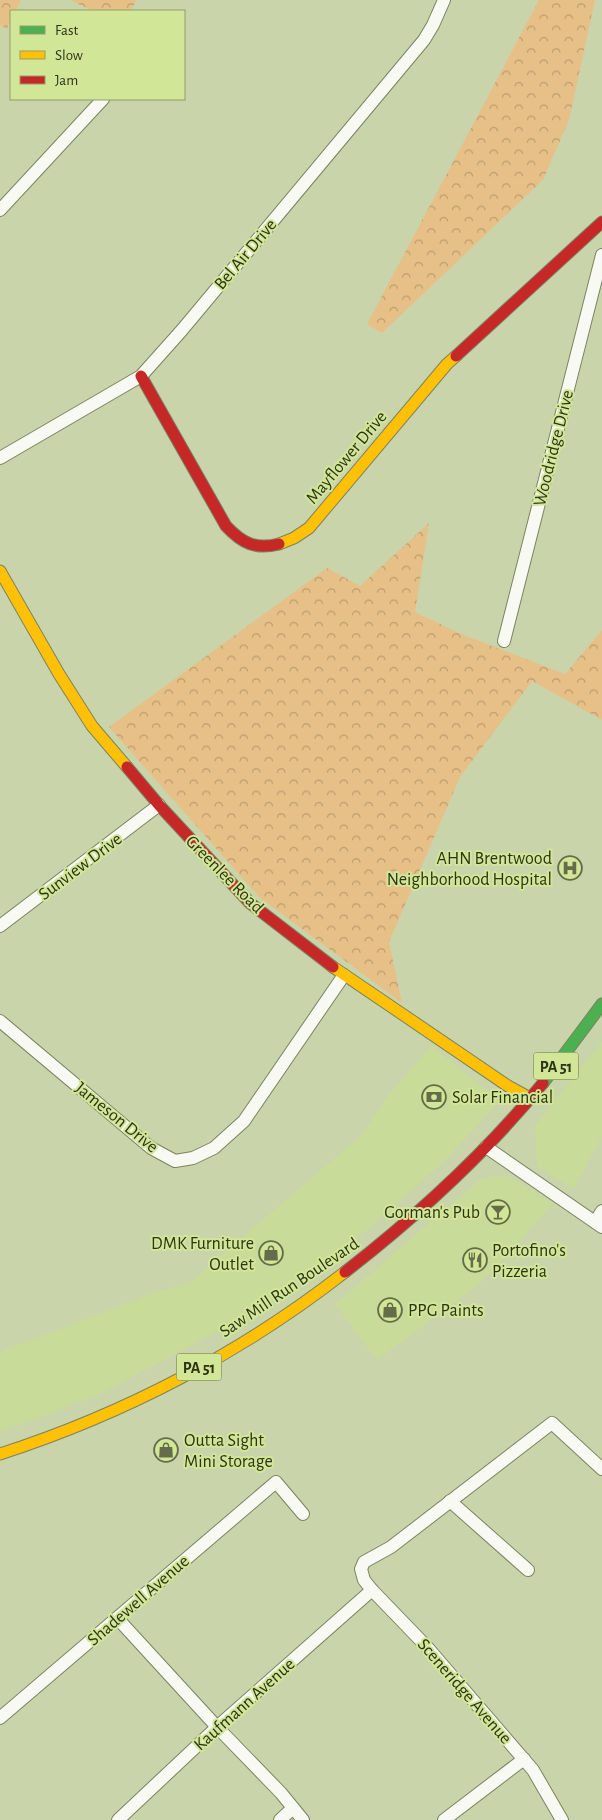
<svg xmlns="http://www.w3.org/2000/svg" width="602" height="1820" font-family="'Alegreya Sans',sans-serif">
<style>
.built{fill:#c9db98}
.forest{fill:url(#forest-crowns)}
.lines{fill:none;stroke-linecap:round;stroke-linejoin:round}
.street-casing{stroke:#7c8360;stroke-width:14}
.fast-casing{stroke:#7c8360;stroke-width:13}
.slow-casing{stroke:#7c8360;stroke-width:13}
.jam-casing{stroke:#7c8360;stroke-width:13}
.street{stroke:#f7f9f2;stroke-width:12}
.fast{stroke:#4caf50;stroke-width:11}
.slow{stroke:#ffc107;stroke-width:11}
.jam{stroke:#c62828;stroke-width:11}
.labels{text-anchor:middle;stroke-width:4;stroke-linejoin:round;paint-order:stroke}
.shield{fill:#d2e698;stroke:#5e693c;stroke-width:1}
.shield-label{font-size:16px;font-weight:bold;fill:#2d3415}
.street-label{font-size:18px;fill:#2d3415;stroke:#d2e698}
.poi-label{font-size:18px;fill:#2d3415;stroke:#d2e698;text-anchor:start}
</style>
<defs>
<pattern id="forest-crowns" width="20" height="18" patternUnits="userSpaceOnUse" patternTransform="scale(1.25)"><rect width="20" height="18" fill="#e6c087"/><path d="M2 6a3 3 0 1 1 6 0M12 15a3 3 0 1 1 6 0" fill="none" stroke="#bb9d6d"/></pattern>
</defs>
<rect width="100%" height="100%" fill="#cad4aa"/>
<g class="built">
<polygon points="602,1041 602,1136 574,1189 537,1166 535,1126"/>
<polygon points="431,1046 500,1101 444,1161 366,1231 261,1308 96,1396 0,1432 0,1352 153,1293 191,1282 362,1135 387,1097"/>
<polygon points="498,1176 507,1176 553,1203 515,1247 475,1287 377,1360 335,1304 482,1178"/>
</g>
<g class="forest">
<polygon points="0,0 21,0 16,11 11,11 11,19 7,29 0,25"/>
<polygon points="70,0 137,0 130,11 93,11"/>
<polygon points="539,0 595,0 569,120 543,180 382,333 367,324"/>
<polygon points="429,523 415,612 461,634 565,674 602,630 602,720 532,681 460,777 389,942 402,1003 259,897 109,727 327,568 360,586"/>
</g>
<g class="lines">
<g class="street-casing">
<g id="street">
<polyline points="0,210 103,99"/>
<polyline points="0,458 141,376 182,330 424,40 433,25 444,0"/>
<polyline points="504,641 602,255"/>
<polyline points="0,926 159,805"/>
<polyline points="0,1021 151,1148 175,1161 193,1158 214,1148 244,1121 344,975"/>
<polyline points="486,1147 602,1227"/>
<polyline points="595,1222 602,1211"/>
<polyline points="450,1501 528,1570"/>
<polyline points="118,1619 217,1727 281,1793 303,1820"/>
<polyline points="0,1718 276,1482 303,1514"/>
<polyline points="118,1820 217,1727 372,1590"/>
<polyline points="280,1820 293,1808"/>
<polyline points="444,1820 524,1759"/>
<polyline points="562,1820 533,1770 427,1647 372,1590 364,1580 361,1569 364,1562 391,1547 552,1423 602,1469"/>
</g>
</g>
<g class="fast-casing">
<polyline id="fast" points="543,1083 602,1004"/>
</g>
<g class="slow-casing">
<g id="slow">
<polyline points="279,544 294,538 309,528 447,364 456,356"/>
<polyline points="0,571 59,674 92,726 127,767"/>
<polyline points="333,967 508,1086 530,1098"/>
<path d="M0 1454C124 1414 243 1352 345 1272"/>
</g>
</g>
<g class="jam-casing">
<g id="jam">
<polyline points="456,356 602,222"/>
<path d="M141 376 226 526C242 543 255 550 279 544"/>
<polyline points="127,767 159,805 250,903 333,967"/>
<path d="M345 1272C417 1216 485 1154 543 1083"/>
</g>
</g>
<use href="#street" class="street"/>
<use href="#fast" class="fast"/>
<use href="#slow" class="slow"/>
<use href="#jam" class="jam"/>
</g>
<defs>
<g id="hospital-ring" transform="scale(1.25)"><circle r="9.5" fill="#d2e698" stroke="#646c49" stroke-width="1.5"/><path d="M-5-5h3v3.5h4V-5h3V5h-3V1.5h-4V5h-3Z" fill="#646c49"/></g>
<g id="bank-ring" transform="scale(1.25)"><circle r="9.5" fill="#d2e698" stroke="#646c49" stroke-width="1.5"/><path d="M-6-4H6V4H-6ZM0-2.3a2.3 2.3 0 1 0 0 4.6a2.3 2.3 0 1 0 0-4.6Z" fill="#646c49"/></g>
<g id="bar-ring" transform="scale(1.25)"><circle r="9.5" fill="#d2e698" stroke="#646c49" stroke-width="1.5"/><path d="M-6-5H6L.8 .8V4.5H3.5V6h-7V4.5H-.8V.8Z" fill="#646c49"/></g>
<g id="shop-ring" transform="scale(1.25)"><circle r="9.5" fill="#d2e698" stroke="#646c49" stroke-width="1.5"/><path d="M-5-2.5h2.3a2.7 3.5 0 0 1 5.4 0H5L5.5 6h-11ZM-1.5-2.5h3a1.5 2.3 0 0 0-3 0Z" fill="#646c49"/></g>
<g id="restaurant-ring" transform="scale(1.25)"><circle r="9.5" fill="#d2e698" stroke="#646c49" stroke-width="1.5"/><path d="M-5-6h1v4h1v-4h1v4h1v-4h1v5L-1.5 .5V6h-2V.5L-5-1ZM5-6V6H3V1.5H1.5Q1.5-4 5-6Z" fill="#646c49"/></g>
</defs>
<g fill-rule="evenodd">
<use href="#hospital-ring" x="570" y="868"/>
<use href="#bank-ring" x="434" y="1097"/>
<use href="#bar-ring" x="498" y="1212"/>
<use href="#shop-ring" x="271" y="1253"/>
<use href="#restaurant-ring" x="475" y="1260"/>
<use href="#shop-ring" x="390" y="1310"/>
<use href="#shop-ring" x="166" y="1450"/>
</g>
<g class="labels">
<g class="shield">
<rect x="533.5" y="1052.5" width="45" height="27" rx="4"/>
<rect x="176.5" y="1353.5" width="45" height="27" rx="4"/>
</g>
<g class="shield-label">
<text x="556" y="1072">PA 51</text>
<text x="199" y="1373">PA 51</text>
</g>
<g class="street-label">
<text transform="translate(245 254) rotate(-50)" y="6">Bel Air Drive</text>
<text transform="translate(553 448) rotate(-76)" y="6">Woodridge Drive</text>
<text transform="translate(346 457) rotate(-50)" y="6">Mayflower Drive</text>
<text transform="translate(80 866) rotate(-37)" y="6">Sunview Drive</text>
<text transform="translate(225 874) rotate(45)" y="6">Greenlee Road</text>
<text transform="translate(117 1117) rotate(39)" y="6">Jameson Drive</text>
<text transform="translate(289 1287) rotate(-34)" y="6">Saw Mill Run Boulevard</text>
<text transform="translate(138 1600) rotate(-41)" y="6">Shadewell Avenue</text>
<text transform="translate(465 1691) rotate(49)" y="6">Sceneridge Avenue</text>
<text transform="translate(244 1704) rotate(-42)" y="6">Kaufmann Avenue</text>
</g>
<g class="poi-label">
<text x="552" y="864" text-anchor="end">AHN Brentwood<tspan x="552" dy="21">Neighborhood Hospital</tspan></text>
<text x="452" y="1103">Solar Financial</text>
<text x="480" y="1218" text-anchor="end">Gorman's Pub</text>
<text x="254" y="1249" text-anchor="end">DMK Furniture<tspan x="254" dy="21">Outlet</tspan></text>
<text x="492" y="1256">Portofino's<tspan x="492" dy="21">Pizzeria</tspan></text>
<text x="408" y="1316">PPG Paints</text>
<text x="184" y="1446">Outta Sight<tspan x="184" dy="21">Mini Storage</tspan></text>
</g>
</g>
<rect x="10" y="10" width="175" height="90" fill="#d2e698" stroke="#909f64"/>
<rect x="20" y="26" width="25" height="8" fill="#4caf50" stroke="#909f64"/>
<text x="55" y="35" font-size="15" fill="#2d3415">Fast</text>
<rect x="20" y="51" width="25" height="8" fill="#ffc107" stroke="#909f64"/>
<text x="55" y="60" font-size="15" fill="#2d3415">Slow</text>
<rect x="20" y="76" width="25" height="8" fill="#c62828" stroke="#909f64"/>
<text x="55" y="85" font-size="15" fill="#2d3415">Jam</text>
</svg>
